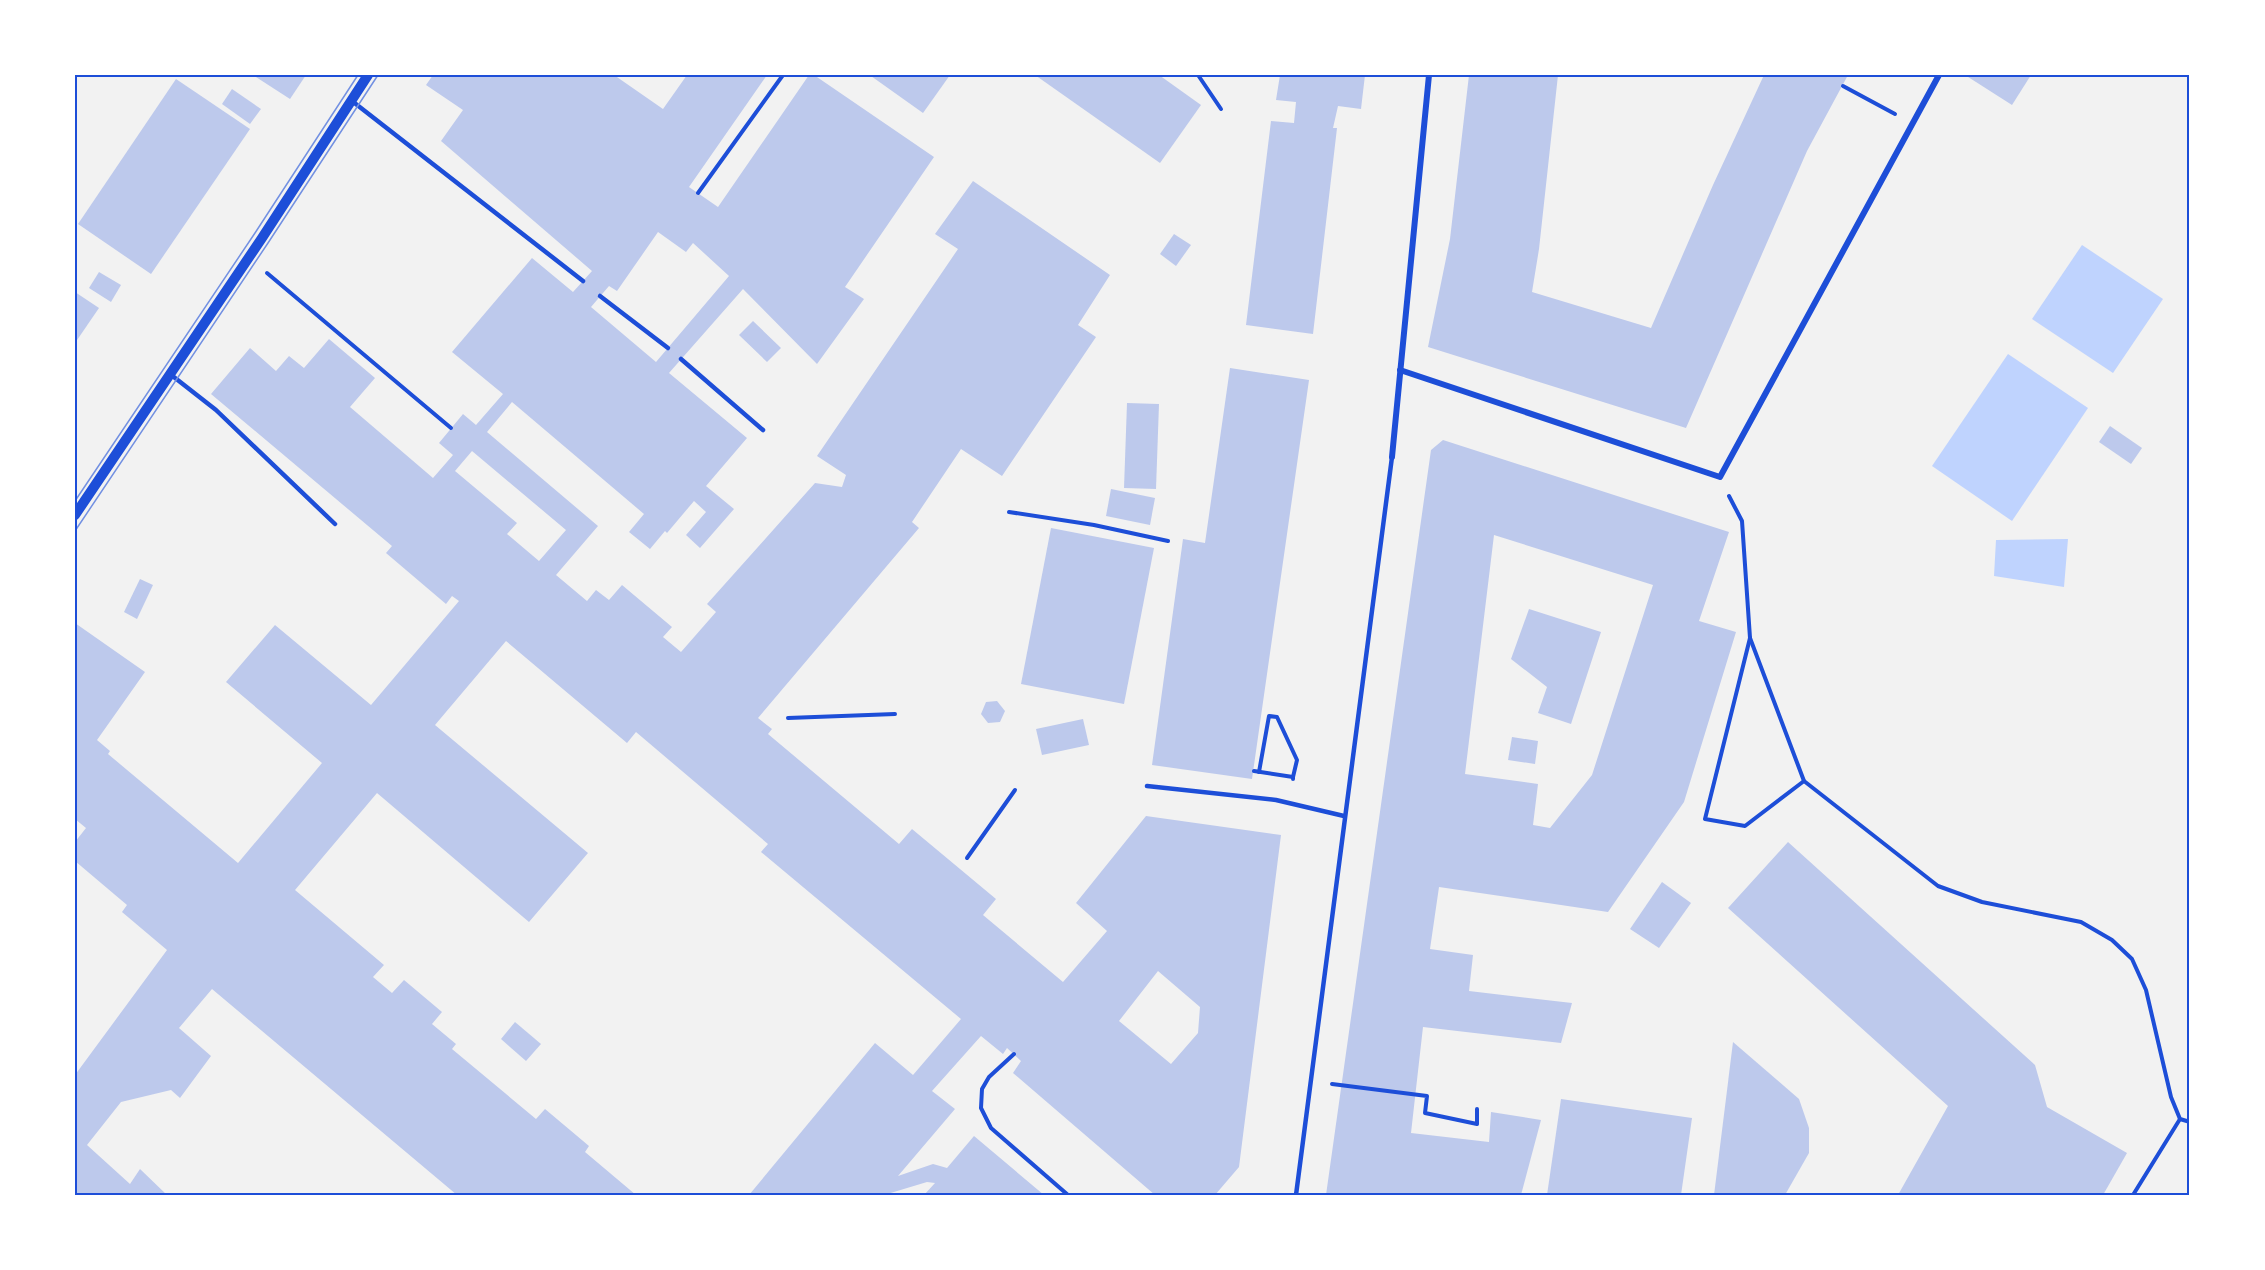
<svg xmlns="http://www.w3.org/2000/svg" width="2265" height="1270" font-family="'DejaVu Sans',sans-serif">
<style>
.water{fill:#bfd3fe}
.building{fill:#bdc9ec;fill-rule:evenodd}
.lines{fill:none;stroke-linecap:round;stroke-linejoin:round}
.path{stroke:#1d4ed8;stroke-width:4}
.service{stroke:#1d4ed8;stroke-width:4.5}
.minor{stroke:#1d4ed8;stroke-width:6}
.tertiary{stroke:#1d4ed8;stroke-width:10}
.tram{stroke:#7290e2;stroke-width:1.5}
.neatline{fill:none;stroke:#1d4ed8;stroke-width:2}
</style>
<rect width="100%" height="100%" fill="#f2f2f2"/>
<g class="water">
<polygon points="2082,245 2163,299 2113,373 2032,319"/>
<polygon points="2008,354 2088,408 2012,521 1932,466"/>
<polygon points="2068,539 2064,587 1994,576 1996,540"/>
</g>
<g class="building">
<polygon points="253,75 306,75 290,99"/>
<path d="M433 75H614L663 109 687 75H767L689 187 718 207 809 75H814L934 157 845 287 864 299 817 364 743 289 669 373 747 438 706 486 734 509 700 548 686 535 706 512 694 501 667 533 665 531 650 549 629 532 644 514 512 402 487 432 598 526 556 575 587 601 596 590 609 600 622 585 672 627 663 637 681 652 716 612 707 604 815 483 842 487 846 475 817 456 958 249 935 234 973 181 1110 275 1078 325 1096 337 1002 476 961 449 912 522 919 528 758 718 772 729 768 734 899 844 912 829 996 899 983 915 1063 982 1107 931 1076 903 1146 816 1281 835 1239 1167 1215 1195H1155L1013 1073 1021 1061 1007 1048 1003 1054 981 1036 932 1091 955 1109 898 1176 933 1164 947 1168 974 1136 1044 1195H924L935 1183 927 1182 884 1195H749L875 1043 913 1075 961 1019 761 852 768 844 636 732 627 743 506 641 435 725 588 853 529 922 377 793 295 890 384 965 373 977 392 993 404 980 442 1012 432 1024 456 1044 452 1049 536 1119 545 1109 589 1146 585 1152 636 1195H457L212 989 179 1028 211 1056 180 1098 171 1090 121 1102 87 1145 130 1184 140 1169 167 1195H75V1075L167 950 122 912 127 905 75 861V842L86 828 75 819V623L145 672 97 740 110 751 108 754 238 863 322 763 226 682 275 625 371 705 459 601 452 596 446 604 386 553 392 546 211 394 250 348 276 371 289 356 304 368 329 339 375 378 350 407 433 478 453 455 439 443 463 414 476 425 503 394 452 352 532 258 573 292 592 271 441 141 463 110 426 85ZM658 232 686 252 693 243 729 276 656 362 591 307 609 286 617 291ZM472 451 566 530 539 561 507 534 517 523 455 471ZM1158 971 1200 1007 1198 1033 1171 1064 1119 1021Z"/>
<polygon points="872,75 950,75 923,113 871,76"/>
<polygon points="1035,75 1159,75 1201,105 1160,163"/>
<polygon points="1280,75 1365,75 1361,109 1338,106 1333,128 1337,128 1313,334 1246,325 1271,121 1294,123 1296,102 1276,100"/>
<polygon points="1469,75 1558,75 1539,249 1532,292 1651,328 1713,185 1764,75 1848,75 1807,151 1686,428 1428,347 1450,239"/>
<polygon points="1965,75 2031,75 2012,105"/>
<polygon points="176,79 250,129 151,274 78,224"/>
<polygon points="232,89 261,109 250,124 222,104"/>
<polygon points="1174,234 1191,245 1176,266 1160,254"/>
<polygon points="99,272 121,285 111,302 89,288"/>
<polygon points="75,292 99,308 75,343"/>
<polygon points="753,321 781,348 767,362 739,335"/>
<polygon points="1230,368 1309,380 1252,779 1152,765 1183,539 1205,543"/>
<polygon points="1127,403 1159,404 1156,489 1124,488"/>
<polygon points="2110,426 2142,448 2131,464 2099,442"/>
<path d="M1443 440 1729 532 1699 621 1736 632 1684 802 1608 912 1439 887 1430 949 1473 955 1469 991 1572 1003 1561 1043 1423 1027 1411 1133 1489 1142 1491 1112 1541 1120 1521 1195H1326L1431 450ZM1494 535 1653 585 1592 775 1550 828 1533 825 1538 784 1465 774Z"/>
<polygon points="1111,489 1155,498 1150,525 1106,516"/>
<polygon points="1051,528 1154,548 1124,704 1021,684"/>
<polygon points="140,579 153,585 137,619 124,612"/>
<polygon points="1529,609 1601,632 1571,724 1538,713 1547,687 1511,659"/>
<polygon points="997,701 1005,711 1000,722 988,723 981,714 986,702"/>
<polygon points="1083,719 1089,745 1042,755 1036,729"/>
<polygon points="1512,737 1538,741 1535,764 1508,760"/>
<polygon points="1788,842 2035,1065 2047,1107 2127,1153 2103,1195 1898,1195 1948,1106 1728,908"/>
<polygon points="1662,882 1691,903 1659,948 1630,929"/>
<polygon points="515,1022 541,1044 526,1061 501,1039"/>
<polygon points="1733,1042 1799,1099 1809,1128 1809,1153 1785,1195 1714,1195"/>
<polygon points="1561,1099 1692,1118 1681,1195 1547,1195"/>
</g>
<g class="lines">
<g class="path">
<polyline points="1198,75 1221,109"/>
<polyline points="1843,86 1895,114"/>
<polyline points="698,193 783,75"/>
<polyline points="267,273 451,428"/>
<polyline points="1729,496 1742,521 1750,638 1705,819 1745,826 1804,781"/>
<polyline points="1009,512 1094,525 1168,541"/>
<polyline points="1750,638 1804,781 1938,886 1982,902 2081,922 2112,940 2132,959 2146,990 2171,1097 2180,1119 2190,1122"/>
<polyline points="788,718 895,714"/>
<polyline points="1254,771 1293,777 1293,779"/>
<polyline points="1259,772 1269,716 1277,717 1297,760 1293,777"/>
<polyline points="967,858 1015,790"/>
<polyline points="1014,1054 989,1077 982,1089 981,1108 991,1128 1068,1195"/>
<polyline points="1332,1084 1427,1096 1425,1113 1477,1124 1477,1109"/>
<polyline points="2133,1195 2180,1119"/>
</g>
<g class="service">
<polyline points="352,101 583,281"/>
<polyline points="600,296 668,348"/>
<polyline points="681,359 763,430"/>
<polyline points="170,374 216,410 335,524"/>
<polyline points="1147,786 1276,800 1344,816"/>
<polyline points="1296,1195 1392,457"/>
</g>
<g class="minor">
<polyline points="1400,370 1720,477 1939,75"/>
<polyline points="1392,457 1429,75"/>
</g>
<polyline class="tertiary" points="75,515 262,238 368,75"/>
<g class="tram">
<polyline points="75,501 255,233 358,75"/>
<polyline points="75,531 268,243 378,75"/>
</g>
</g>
<rect width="2265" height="1270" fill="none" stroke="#ffffff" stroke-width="153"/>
<rect x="76" y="76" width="2112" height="1118" class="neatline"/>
</svg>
